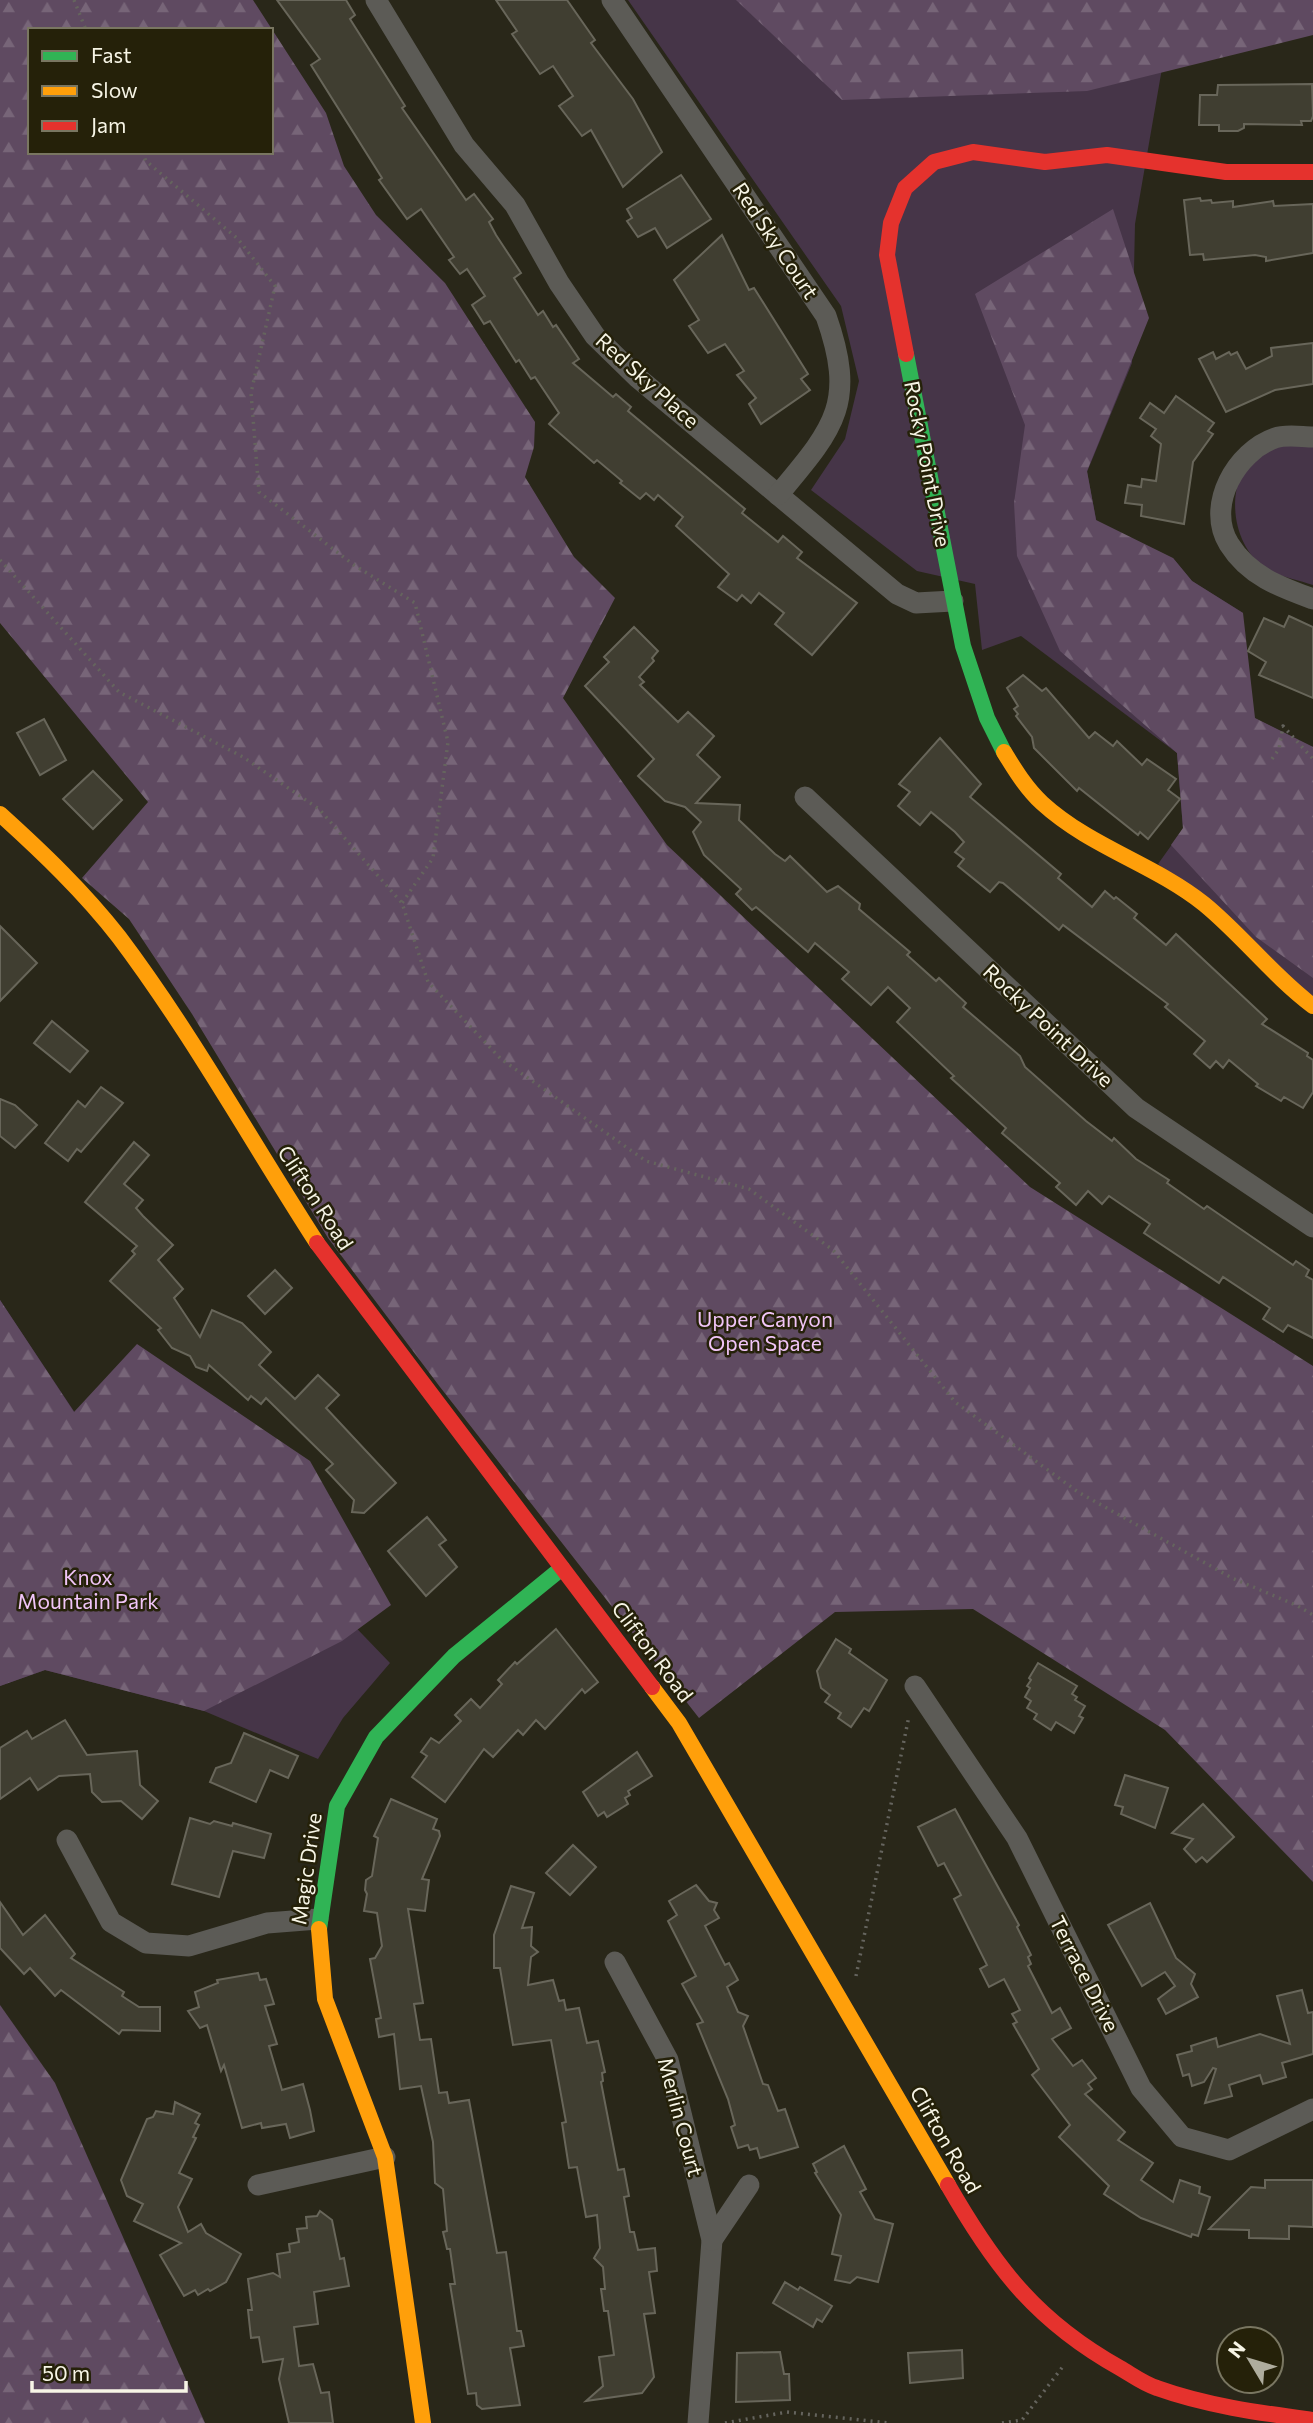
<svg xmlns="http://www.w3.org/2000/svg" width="1313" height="2423" font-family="Commissioner,sans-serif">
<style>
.green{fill:#463548}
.forest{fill:url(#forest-firs);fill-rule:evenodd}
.building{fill:#403e31;stroke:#68665a;stroke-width:2}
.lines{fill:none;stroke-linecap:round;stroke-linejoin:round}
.path{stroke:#65645e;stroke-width:3.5;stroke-dasharray:2 5;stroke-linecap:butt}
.street{stroke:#5c5b56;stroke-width:21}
.fast{stroke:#30b455;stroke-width:16}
.slow{stroke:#ff9f0a;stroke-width:16}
.jam{stroke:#e5322d;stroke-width:16}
.labels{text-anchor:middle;stroke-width:5;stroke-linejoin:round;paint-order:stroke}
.street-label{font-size:21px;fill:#f7f5e6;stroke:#252109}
.park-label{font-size:21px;fill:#f1c5f8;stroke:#252109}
</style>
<defs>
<pattern id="forest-firs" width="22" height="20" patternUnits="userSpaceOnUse" patternTransform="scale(1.75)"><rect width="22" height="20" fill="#5f4a61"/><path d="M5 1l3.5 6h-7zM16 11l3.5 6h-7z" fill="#776578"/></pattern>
</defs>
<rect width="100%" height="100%" fill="#292719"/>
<g class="green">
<polygon points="628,0 1015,0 1165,51 1135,224 1132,363 1087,472 1102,550 1173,558 1192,581 1243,613 1193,688 1313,747 1313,1003 1158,864 1183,829 1177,753 1021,636 982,650 975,584 917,571 811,490 845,439 859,381 841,306"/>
<path d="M1296 442 1313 443V585C1299 580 1280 577 1267 569 1230 547 1222 478 1260 452 1268 446 1286 444 1296 442Z"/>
<polygon points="0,1300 236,1655 312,1582 390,1663 343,1718 318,1759 204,1711 45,1670 0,1686"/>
</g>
<g class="forest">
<path d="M0 0H253L326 113 344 166 376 215 445 283 535 422 534 447 525 477 574 557 615 598 563 698 667 845 1030 1187 1313 1366V1882L1165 1730 973 1609 835 1612 699 1718 440 1387 328 1238 192 1014 129 919 82 878 148 802 0 623ZM30 30H271V152H30Z"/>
<polygon points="736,0 1313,0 1313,35 1087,91 842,100"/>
<polygon points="1113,209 1149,318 1087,471 1096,520 1173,558 1192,581 1243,613 1255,718 1313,747 1313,978 1256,937 1171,845 1183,828 1177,753 1060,651 1017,556 1014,503 1025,425 975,294"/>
<polygon points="0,1300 74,1412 137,1344 310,1461 391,1605 342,1641 204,1711 45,1670 0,1686"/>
<polygon points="0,2005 55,2083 205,2423 0,2423"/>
</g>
<g class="building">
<polygon points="277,0 346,0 355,15 350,19 405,106 402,108 466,200 474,194 493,219 489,222 496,235 521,273 514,278 538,315 543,311 553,327 556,325 579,359 573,363 613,397 616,394 631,407 628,411 745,509 742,513 778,542 783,536 802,552 797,558 857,603 812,655 775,624 784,613 759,593 751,603 742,595 737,601 718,587 729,574 676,526 683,517 658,495 654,500 646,493 640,499 620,483 622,481 597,460 594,463 549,424 559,413 535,377 531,379 519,360 516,362 490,321 484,324 472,305 485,296 467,269 460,274 449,260 454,257 421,209 407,219 379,180 382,178 311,65 320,59"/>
<polygon points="496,0 567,0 595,40 591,43 633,99 662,152 623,187 591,130 582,136 559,106 573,96 553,66 540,74 512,34 517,31"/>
<polygon points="1312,84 1313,116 1311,121 1301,121 1302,125 1244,124 1244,128 1238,131 1219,131 1219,125 1199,125 1200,95 1217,95 1218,85"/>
<polygon points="681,175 711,219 667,248 655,228 638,237 627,221 632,218 627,209"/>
<polygon points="1200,198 1201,201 1211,200 1212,203 1233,201 1233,207 1273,201 1274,206 1313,204 1313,253 1266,261 1266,257 1255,255 1204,260 1203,254 1190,255 1184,200"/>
<polygon points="722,235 749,290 754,288 808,374 801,379 810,390 761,424 749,404 756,398 737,375 744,371 725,344 708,353 689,326 699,320 674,280"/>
<polygon points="1313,343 1313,384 1275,390 1226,412 1199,359 1213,352 1216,359 1229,352 1231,355 1237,352 1246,369 1272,356 1271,348"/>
<polygon points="1176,396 1214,423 1208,431 1213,434 1193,462 1184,524 1141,516 1142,505 1125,503 1128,485 1141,487 1142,479 1156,481 1161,444 1151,436 1156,429 1140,418 1150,403 1164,413"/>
<polygon points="1289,616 1313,627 1313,698 1259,675 1266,662 1248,651 1264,618 1284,627"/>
<polygon points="634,627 658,651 652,658 654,661 639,677 644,682 640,685 678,722 688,712 714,736 697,755 720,777 696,803 740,805 739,820 775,854 785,861 790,856 827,892 838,886 860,904 859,909 910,952 907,955 936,981 939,978 966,1003 963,1007 1020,1056 1025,1067 1086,1121 1112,1141 1114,1138 1136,1159 1169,1180 1167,1183 1204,1209 1207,1206 1293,1265 1296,1261 1309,1270 1306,1276 1313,1280 1313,1338 1288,1325 1283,1332 1263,1319 1270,1308 1223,1277 1219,1283 1144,1233 1150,1224 1109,1196 1102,1204 1088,1191 1076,1205 1056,1187 1060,1183 1002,1133 1006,1128 951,1078 954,1076 897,1022 910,1008 888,987 871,1005 842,979 849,972 815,943 808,952 756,907 752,910 736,894 741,889 704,855 693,832 701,822 685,807 665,801 638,776 654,759 585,686 609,662 604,657"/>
<polygon points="1023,675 1042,691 1046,688 1089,738 1095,732 1113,746 1117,741 1142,765 1147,759 1176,779 1168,790 1180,799 1148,839 1140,832 1138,835 1079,788 1077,791 1034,748 1032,737 1016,716 1018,714 1014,709 1018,706 1007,688"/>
<polygon points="44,719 66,760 40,775 17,733"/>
<polygon points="940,738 981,784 970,797 1061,874 1058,878 1092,907 1105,891 1114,899 1116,897 1137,914 1134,918 1166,945 1176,934 1267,1019 1262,1024 1308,1053 1307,1056 1313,1060 1313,1092 1303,1108 1284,1097 1281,1101 1256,1086 1258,1084 1229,1060 1223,1068 1216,1061 1210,1068 1194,1054 1205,1041 1165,1007 1168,1004 1063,925 1059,930 1003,883 999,882 990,892 958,866 964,859 955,852 964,842 955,832 931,812 920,825 898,806 910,792 899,784"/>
<polygon points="93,771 122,800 93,829 63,799"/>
<polygon points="0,926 37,963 0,1001"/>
<polygon points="52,1021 88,1051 70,1072 34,1043"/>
<polygon points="101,1087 123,1103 81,1152 77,1149 68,1161 45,1143 78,1101 85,1107"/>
<polygon points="0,1099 15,1105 37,1125 15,1148 0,1136"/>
<polygon points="134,1142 149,1155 124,1184 143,1200 136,1208 143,1216 173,1245 158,1260 183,1289 174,1298 200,1337 212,1310 242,1323 271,1352 259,1365 295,1399 318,1375 339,1395 326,1408 396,1483 364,1513 352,1512 354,1500 326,1470 333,1464 266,1398 261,1404 251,1396 248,1400 209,1365 207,1371 196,1367 190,1356 172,1348 158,1330 161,1328 110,1281 135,1254 132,1251 137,1246 85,1202"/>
<polygon points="275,1270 292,1288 265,1314 248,1296"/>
<polygon points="427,1517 446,1540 439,1545 457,1567 426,1596 388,1551"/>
<polygon points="556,1629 598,1682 585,1693 582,1689 545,1729 536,1720 523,1735 518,1730 493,1757 484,1749 445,1802 412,1777 427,1756 421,1752 431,1738 439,1743 461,1721 455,1715 471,1699 480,1708 502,1684 498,1680 515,1662 517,1664"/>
<polygon points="836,1639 851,1649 849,1653 887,1680 869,1711 864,1708 851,1727 838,1718 841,1713 825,1702 830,1695 821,1688 817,1671"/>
<polygon points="1038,1663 1077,1686 1072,1694 1077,1697 1075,1700 1085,1706 1079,1716 1083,1718 1074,1733 1056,1722 1051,1730 1034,1719 1037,1714 1027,1708 1031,1701 1025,1697 1030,1688 1027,1686 1031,1680 1029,1678"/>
<polygon points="65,1720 87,1755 137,1751 140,1785 158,1801 142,1819 121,1801 102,1802 92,1792 90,1774 59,1776 38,1790 30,1778 0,1799 0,1748 27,1731 32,1739"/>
<polygon points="244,1733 298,1756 288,1778 270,1770 256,1802 210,1782 216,1768 231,1763"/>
<polygon points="637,1752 652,1776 628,1791 630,1795 625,1798 628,1804 607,1817 604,1812 598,1816 583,1792"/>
<polygon points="1125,1775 1168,1788 1155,1828 1121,1814 1123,1807 1115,1805"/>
<polygon points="391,1799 437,1819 433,1829 439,1831 440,1836 422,1879 429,1880 425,1911 408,1909 423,2003 414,2004 420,2040 431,2039 439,2093 447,2092 449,2103 469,2100 497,2253 506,2252 517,2331 521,2331 524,2346 510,2348 520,2405 482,2409 477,2405 476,2393 468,2394 450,2284 455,2284 450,2249 447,2249 443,2232 447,2231 443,2189 435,2183 433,2142 421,2086 400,2089 394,2034 379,2037 376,2019 381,2018 370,1959 375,1958 382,1946 377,1913 364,1911 367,1894 365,1890 366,1880 372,1876 378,1838 374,1836"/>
<polygon points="1203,1804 1234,1837 1207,1862 1202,1857 1196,1862 1184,1849 1193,1839 1172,1833"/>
<polygon points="955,1809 1019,1925 1017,1927 1031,1955 1028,1957 1031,1964 1028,1966 1052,2013 1060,2008 1071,2028 1052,2039 1073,2066 1082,2060 1096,2078 1088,2084 1092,2089 1085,2094 1125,2132 1118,2140 1153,2163 1141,2180 1173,2202 1180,2180 1200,2187 1199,2193 1210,2197 1198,2236 1192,2234 1191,2237 1141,2218 1104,2194 1109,2186 1059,2137 1070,2125 1032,2075 1039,2069 1013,2024 1017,2022 1012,2014 1020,2010 1004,1979 989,1987 980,1969 987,1965 954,1899 961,1895 944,1863 938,1866 918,1827"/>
<polygon points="190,1818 210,1824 214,1821 232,1826 233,1823 271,1834 264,1858 233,1851 219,1897 172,1884"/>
<polygon points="573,1845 596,1867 570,1895 546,1873"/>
<polygon points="696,1885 709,1901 717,1903 714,1910 719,1918 705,1926 725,1965 729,1963 738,1980 727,1987 738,2012 748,2016 743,2026 763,2084 768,2085 778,2111 785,2109 798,2147 760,2158 757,2148 750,2150 748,2145 738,2148 731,2127 735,2125 728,2099 697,2024 703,2022 682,1984 696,1976 668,1921 677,1915 669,1901"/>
<polygon points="511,1886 534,1893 522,1928 532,1927 531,1946 538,1952 531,1957 528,1985 553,1980 559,2001 564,2000 566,2010 579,2008 587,2043 598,2041 605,2072 602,2073 603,2081 601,2082 618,2170 624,2169 629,2196 624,2197 630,2232 634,2232 638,2250 655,2248 657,2271 649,2272 655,2313 644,2314 654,2377 642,2393 586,2401 603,2386 599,2357 614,2355 608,2311 604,2311 601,2289 605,2289 603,2267 594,2258 600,2248 597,2215 586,2217 577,2167 569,2168 562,2123 566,2122 551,2040 513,2045 500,1968 494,1968 494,1935"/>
<polygon points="0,1902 23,1935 45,1915 75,1954 71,1958 124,1992 122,1996 139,2007 160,2007 160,2031 122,2030 119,2034 61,1990 55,1996 30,1968 24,1974 0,1948"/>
<polygon points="1150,1903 1176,1958 1195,1974 1191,1984 1198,1997 1166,2014 1158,1999 1175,1986 1165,1972 1142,1986 1108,1925"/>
<polygon points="258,1973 260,1980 266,1979 274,2004 265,2006 277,2044 269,2046 282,2090 303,2084 310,2110 314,2131 290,2138 286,2124 262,2128 261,2123 242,2128 224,2065 221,2071 207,2025 200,2028 188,2011 199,2007 195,1992 218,1983 217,1980"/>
<polygon points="1302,1990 1308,2013 1313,2012 1313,2054 1282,2063 1286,2077 1263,2084 1260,2075 1229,2085 1232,2096 1205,2103 1216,2069 1213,2068 1204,2082 1192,2086 1189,2074 1183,2076 1177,2055 1192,2051 1191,2046 1216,2038 1218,2047 1260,2034 1290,2044 1277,1996"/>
<polygon points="175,2102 200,2114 195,2123 199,2125 193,2137 196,2138 179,2173 192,2179 178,2207 188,2232 201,2224 206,2233 241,2254 226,2282 210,2291 208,2289 198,2295 195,2290 184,2296 160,2255 181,2243 134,2221 143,2204 127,2196 121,2180 147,2119 153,2117 156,2111 173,2114"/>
<polygon points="844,2146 866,2189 860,2192 875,2219 893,2224 878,2282 857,2277 850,2283 835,2280 841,2256 832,2254 841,2215 815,2173 817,2172 813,2164"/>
<polygon points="1265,2180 1313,2180 1313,2227 1289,2226 1289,2239 1249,2238 1249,2230 1209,2229 1251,2187 1265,2188"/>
<polygon points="320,2211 332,2220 340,2259 344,2258 349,2286 314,2292 318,2324 294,2327 299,2366 313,2364 321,2393 329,2392 333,2423 289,2423 279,2379 283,2359 263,2362 259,2337 251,2338 248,2310 252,2310 248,2279 273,2273 280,2277 277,2254 290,2252 289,2244 299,2242 297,2229 307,2228 306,2217 317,2216"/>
<polygon points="785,2282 798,2290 800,2287 832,2306 822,2322 817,2319 813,2327 773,2303"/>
<polygon points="962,2350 963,2378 910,2383 908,2353"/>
<polygon points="780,2352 784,2374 789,2374 790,2400 736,2402 737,2353"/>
</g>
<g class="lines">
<g class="path">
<polyline points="74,0 86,30"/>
<polyline points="142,152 146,161 238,239 275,286 251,393 259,492 354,565 415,603 448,742 433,858 402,903"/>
<polyline points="0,560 119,692 243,757 319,809 402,903 428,982 501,1059 646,1161 749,1189 833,1250 955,1402 1078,1492 1232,1578 1298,1606 1313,1615"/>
<polyline points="1272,759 1279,749 1283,726 1313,759"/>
<polyline points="856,1976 909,1716"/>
<polyline points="725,2423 787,2412 888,2423"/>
<polyline points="1002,2423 1022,2420 1064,2365"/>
</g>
<g class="street">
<polyline points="376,0 464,145 515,205 559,283 595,336 638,378 897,594 916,603 953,601"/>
<path d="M612 0 826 316C857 404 834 428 778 495"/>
<path d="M1313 437C1302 437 1286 434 1275 438 1237 451 1205 505 1229 544 1249 576 1280 587 1313 599"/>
<polyline points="805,797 1136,1108 1313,1227"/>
<polyline points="915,1686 1017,1838 1141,2088 1182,2137 1229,2150 1313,2109"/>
<polyline points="67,1840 111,1922 146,1943 189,1946 267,1923 318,1919"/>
<polyline points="615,1962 668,2060 712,2240 698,2423"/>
<polyline points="258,2185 385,2157"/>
<polyline points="712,2240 749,2185"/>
</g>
<g class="fast">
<polyline points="906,354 963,646 987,718 1004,752"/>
<polyline points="319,1929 337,1806 376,1737 454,1656 562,1568"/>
</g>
<g class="slow">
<path d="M1004 752C1015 770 1026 788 1042 803 1090 847 1154 864 1204 904 1243 936 1273 976 1313 1006"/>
<path d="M0 814C42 852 84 892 119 937 192 1034 251 1141 317 1243"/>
<polyline points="652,1687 679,1723 948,2185"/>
<polyline points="319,1929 325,1999 385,2157 423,2423"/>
</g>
<g class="jam">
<polyline points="906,354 887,255 891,223 905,188 934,162 973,152 1045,162 1107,155 1226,172 1313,172"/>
<polyline points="317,1243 652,1687"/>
<path d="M948 2185C995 2267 1036 2321 1120 2368 1132 2375 1144 2384 1157 2388 1207 2406 1261 2413 1313 2420"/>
</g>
</g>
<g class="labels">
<g class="street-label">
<text transform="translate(775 241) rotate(56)" y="7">Red Sky Court</text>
<text transform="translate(647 381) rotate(42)" y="7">Red Sky Place</text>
<text transform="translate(927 464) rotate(79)" y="7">Rocky Point Drive</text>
<text transform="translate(1048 1026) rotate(43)" y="7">Rocky Point Drive</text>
<text transform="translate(315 1198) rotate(57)" y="7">Clifton Road</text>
<text transform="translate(652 1652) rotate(53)" y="7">Clifton Road</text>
<text transform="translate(307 1869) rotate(-82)" y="7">Magic Drive</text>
<text transform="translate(1084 1974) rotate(63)" y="7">Terrace Drive</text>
<text transform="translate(680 2117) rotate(75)" y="7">Merlin Court</text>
<text transform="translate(945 2140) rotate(60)" y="7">Clifton Road</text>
</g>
<g class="park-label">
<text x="765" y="1327">Upper Canyon<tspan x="765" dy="24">Open Space</tspan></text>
<text x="88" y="1585">Knox<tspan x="88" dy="24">Mountain Park</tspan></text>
</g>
</g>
<rect x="28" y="28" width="245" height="126" fill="#252109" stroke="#797661" stroke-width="2"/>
<rect x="42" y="51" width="35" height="10" fill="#30b455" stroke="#797661" stroke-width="2"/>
<text x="91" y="63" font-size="21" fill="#f7f5e6">Fast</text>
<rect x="42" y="86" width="35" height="10" fill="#ff9f0a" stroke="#797661" stroke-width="2"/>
<text x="91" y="98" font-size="21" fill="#f7f5e6">Slow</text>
<rect x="42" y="121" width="35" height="10" fill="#e5322d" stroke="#797661" stroke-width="2"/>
<text x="91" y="133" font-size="21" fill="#f7f5e6">Jam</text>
<g transform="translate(1250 2360) rotate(308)"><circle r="33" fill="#252109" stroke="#797661" stroke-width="2"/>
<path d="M0-5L12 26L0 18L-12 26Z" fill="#afad9e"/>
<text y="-10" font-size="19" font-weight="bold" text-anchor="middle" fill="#f7f5e6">N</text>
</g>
<path d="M32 2381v10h154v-10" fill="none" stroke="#f7f5e6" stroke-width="3.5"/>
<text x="42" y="2381" font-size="21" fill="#f7f5e6" stroke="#252109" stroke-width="5" paint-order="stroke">50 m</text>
</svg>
